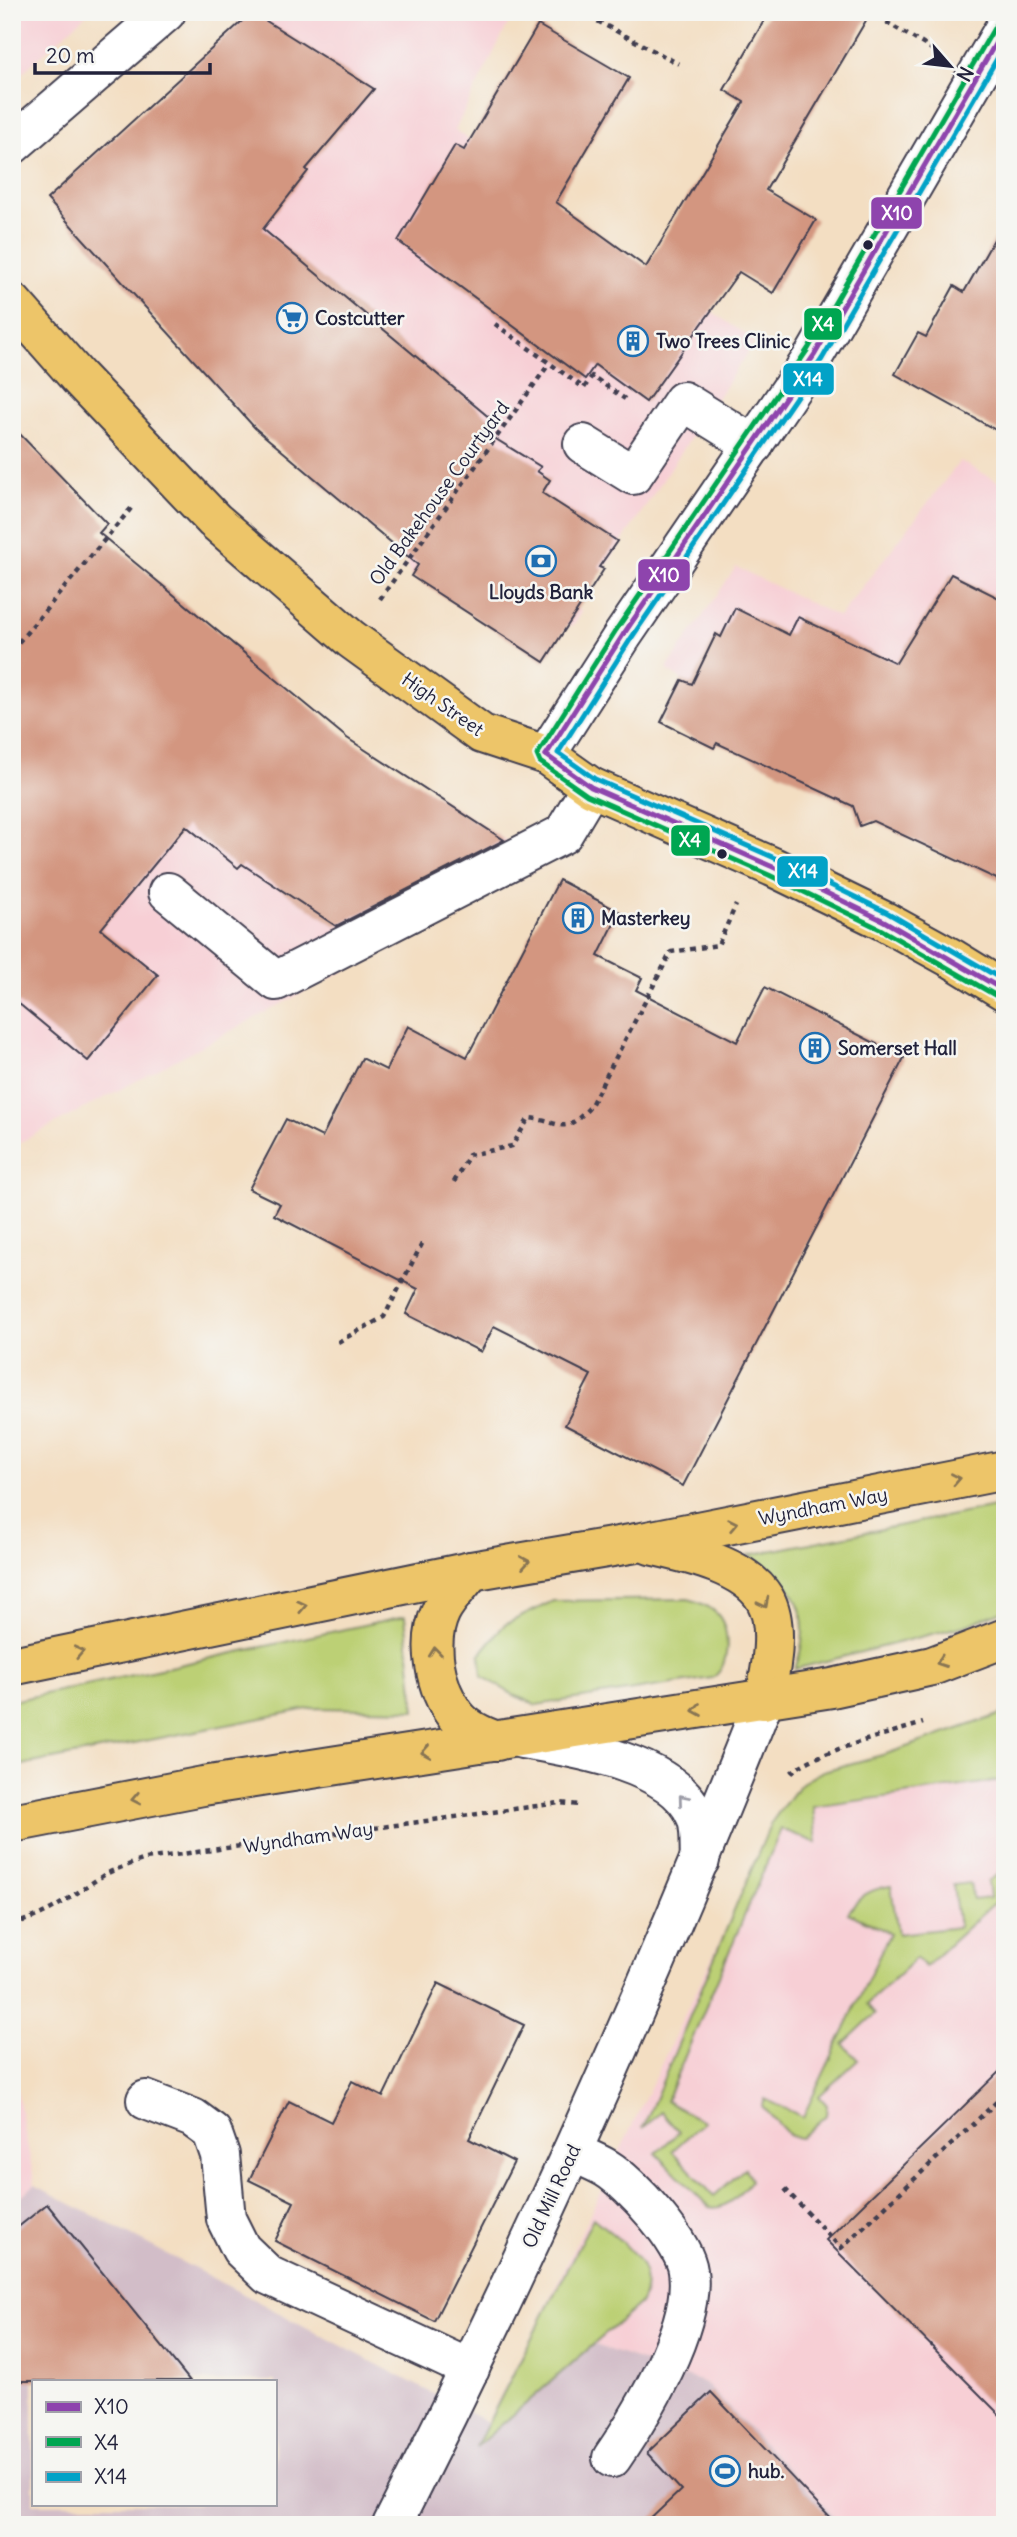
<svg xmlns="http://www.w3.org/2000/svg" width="1017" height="2537" font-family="Delius,sans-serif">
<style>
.built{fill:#f7cfd5}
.industrial{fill:#d2bdc8;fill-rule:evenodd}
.green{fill:#bcd074;stroke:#6f7958;stroke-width:2}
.building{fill:#d39680}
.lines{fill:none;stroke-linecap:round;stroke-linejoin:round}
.minor-casing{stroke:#413e4f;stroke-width:42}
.major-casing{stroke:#413e4f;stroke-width:42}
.path{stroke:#413e4f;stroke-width:4.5;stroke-dasharray:5 5;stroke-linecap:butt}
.minor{stroke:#fff;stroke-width:38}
.major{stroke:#edc569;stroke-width:38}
.bus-1-casing{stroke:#f6f6f2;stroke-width:10}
.bus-2-casing{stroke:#f6f6f2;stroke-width:10}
.bus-3-casing{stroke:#f6f6f2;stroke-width:10}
.bus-1{stroke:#8e44ad;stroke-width:5}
.bus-2{stroke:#00a651;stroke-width:5}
.bus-3{stroke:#02a2c7;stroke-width:5}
.oneway{stroke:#887452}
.oneway2{stroke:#9c9ca7}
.bus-dot{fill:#22223b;stroke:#f6f6f2;stroke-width:2.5}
.labels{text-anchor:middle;stroke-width:5;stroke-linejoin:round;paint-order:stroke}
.poi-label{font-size:19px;font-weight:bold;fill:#22223b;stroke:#f6f6f2;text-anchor:start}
.street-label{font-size:19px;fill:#22223b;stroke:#f6f6f2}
.line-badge{stroke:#f6f6f2;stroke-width:2.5}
.badge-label{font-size:19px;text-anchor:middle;font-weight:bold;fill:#fff}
</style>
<rect width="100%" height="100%" fill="#f6f6f2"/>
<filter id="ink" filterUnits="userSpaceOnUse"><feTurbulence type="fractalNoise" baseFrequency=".0143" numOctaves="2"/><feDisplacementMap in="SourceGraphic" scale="14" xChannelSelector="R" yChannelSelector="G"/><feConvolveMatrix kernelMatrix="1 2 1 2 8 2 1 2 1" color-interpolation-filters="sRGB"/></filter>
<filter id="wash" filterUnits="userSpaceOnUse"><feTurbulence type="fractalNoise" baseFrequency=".00686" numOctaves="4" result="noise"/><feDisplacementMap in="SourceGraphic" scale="28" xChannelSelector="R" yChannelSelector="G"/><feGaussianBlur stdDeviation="1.57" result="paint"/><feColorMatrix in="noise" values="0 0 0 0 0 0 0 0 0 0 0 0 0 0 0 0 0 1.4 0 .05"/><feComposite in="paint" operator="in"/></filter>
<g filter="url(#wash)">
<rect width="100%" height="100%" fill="#f3dec2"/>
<g class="built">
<polygon points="12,12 89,12 12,82"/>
<polygon points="251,12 514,12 455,130 659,276 755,341 578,608 582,612 572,627 568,625 544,662 411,576 403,553 254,427 47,199"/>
<polygon points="960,461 1005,485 1005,582 956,675 935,844 932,849 900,834 903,829 881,819 870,822 857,817 853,805 717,743 714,748 661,722 682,680 668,671 668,667 736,567 839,617"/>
<polygon points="127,557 346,737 544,865 15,1145 12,1142 12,670"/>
<polygon points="1005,1765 1005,2525 842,2525 705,2383 537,2325 772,1832 792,1804"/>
<polygon points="12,2063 35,2185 12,2203"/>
</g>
<path class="industrial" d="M35 2185 487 2422 537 2325 705 2383 842 2525H12V2203ZM33 2381H275V2504H33Z"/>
<g class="green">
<path d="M1005 1505V1610L967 1625 795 1669C815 1615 797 1583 749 1555Z"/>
<path d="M688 1599C698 1601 711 1607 718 1615 731 1630 730 1667 712 1678L536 1705 514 1695 482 1676 480 1654 504 1625 553 1601Z"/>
<polygon points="405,1616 415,1710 313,1708 12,1767 12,1701"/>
<path d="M1005 1713V1780L813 1807 817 1843 781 1829 666 2101 704 2122 672 2151 714 2196 745 2168 751 2180C741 2192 725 2212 709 2207L656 2153 679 2132 661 2112 643 2128 771 1823 793 1793 802 1783 823 1771 886 1754Z"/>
<path d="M1005 1870V1893L925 1967 916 1958 867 2004 875 2014 843 2044 858 2060 819 2096 827 2105 826 2115 801 2138 790 2136 762 2106 765 2099 803 2117 890 1933 848 1913C860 1895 870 1889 891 1886L898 1934 959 1927 953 1885 970 1883 973 1900 990 1898 988 1881Z"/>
<path d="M593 2218C620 2241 661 2265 640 2304L476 2447Z"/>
</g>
<g id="blocks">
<g class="building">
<polygon points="252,12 374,89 306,169 308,171 263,229 491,419 483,431 541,467 537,471 550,480 542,493 617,541 599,567 604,569 544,662 411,576 418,565 255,428 47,199"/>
<polygon points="769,12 871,12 766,190 816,220 773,293 739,272 646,402 595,365 585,379 398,241 455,145 464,150 538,25 629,78 556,202 646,267 744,102 724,90"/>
<polygon points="1005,220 1005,435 895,374 918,333 926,337 954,286 964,292"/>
<polygon points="12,426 107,524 99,533 347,738 504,840 336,926 242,864 238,868 186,826 101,929 158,975 88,1061 12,998"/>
<polygon points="951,574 1005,601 1005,883 873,821 860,826 853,806 717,743 714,748 661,722 682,680 692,684 716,634 721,637 735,608 789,635 798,617 896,663"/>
<polygon points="559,880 620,912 598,956 642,978 636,990 737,1042 765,987 904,1058 683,1486 565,1425 591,1375 494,1326 481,1352 406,1314 418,1289 274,1215 280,1204 249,1189 286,1119 322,1137 362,1058 386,1070 408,1026 467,1057"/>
<polygon points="438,1983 524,2025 469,2139 514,2162 434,2321 275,2241 294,2202 249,2180 289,2101 331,2122 352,2081 383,2097"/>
<polygon points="1005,2066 1005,2420 826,2240"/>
<polygon points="47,2204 190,2381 12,2381 12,2232"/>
<polygon points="711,2392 837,2525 644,2525 681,2490 647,2453"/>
</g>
</g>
</g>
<g filter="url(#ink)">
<use href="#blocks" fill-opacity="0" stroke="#413e4f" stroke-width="2"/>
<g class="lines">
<g class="minor-casing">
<g id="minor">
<polyline points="12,145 166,12"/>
<polyline points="583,444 633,475 683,401 754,445"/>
<polyline points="546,755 623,635 815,354 1005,27"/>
<polyline points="168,892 276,981 563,834 591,787"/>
<path d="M522 1739C571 1747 676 1763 696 1817 701 1829 699 1847 700 1860"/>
<polyline points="146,2100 193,2118 212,2132 220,2155 226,2219 241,2249 268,2275 470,2369"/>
<path d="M572 2152C583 2157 596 2162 606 2168 631 2183 685 2243 688 2271 696 2326 642 2414 612 2458"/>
<path d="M392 2525C529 2256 653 1980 764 1700"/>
</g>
</g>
<g class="major-casing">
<g id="major">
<polyline points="12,302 78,377 214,520 351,639 482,734 546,755 591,787 773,867 884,921 953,959 1005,991"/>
<path d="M650 1545C685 1553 745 1565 765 1599 780 1625 771 1672 764 1700"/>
<path d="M471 1571C462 1584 448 1597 441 1611 426 1642 435 1689 456 1716 466 1729 482 1736 497 1741"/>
<polyline points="12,1666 471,1571 642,1542 1005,1470"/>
<polyline points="12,1823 203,1786 832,1688 932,1666 1005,1638"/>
</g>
</g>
<g class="path">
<polyline points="580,12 679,64"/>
<polyline points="869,12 935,51"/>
<polyline points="495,324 584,388 592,376 625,399"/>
<polyline points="380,599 549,364"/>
<polyline points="12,650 133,506"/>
<path d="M454 1182 469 1155 512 1146 529 1118C564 1122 562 1137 590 1107L671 952 718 945 736 905"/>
<polyline points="338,1342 384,1317 424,1240"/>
<path d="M791 1773C811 1753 892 1733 923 1723"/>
<path d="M12 1924C51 1915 72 1895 104 1875 117 1868 132 1864 145 1859L559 1803 579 1805"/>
<polyline points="785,2189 841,2248 1005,2094"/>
</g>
<use href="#minor" class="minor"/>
<use href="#major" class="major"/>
<g class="bus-1-casing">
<g id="bus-1">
<polyline points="546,755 623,635 815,354 1005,27"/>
<polyline points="546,755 591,787 773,867 884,921 1005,991"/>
</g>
</g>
<g class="bus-2-casing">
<polyline id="bus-2" points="997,23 808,349 616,630 537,755 540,762 587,795 769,875 880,929 1000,998"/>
</g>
<g class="bus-3-casing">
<polyline id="bus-3" points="1005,45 822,359 630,640 558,753 595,779 777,859 888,913 1005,981"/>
</g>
<use href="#bus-1" class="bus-1"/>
<use href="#bus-2" class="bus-2"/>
<use href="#bus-3" class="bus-3"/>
</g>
<defs><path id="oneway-chevron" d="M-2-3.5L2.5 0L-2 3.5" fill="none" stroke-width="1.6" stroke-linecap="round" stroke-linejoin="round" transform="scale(1.75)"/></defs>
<g class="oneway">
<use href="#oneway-chevron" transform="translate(956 1479) rotate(-11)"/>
<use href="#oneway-chevron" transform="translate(733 1524) rotate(-11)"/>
<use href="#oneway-chevron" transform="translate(525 1562) rotate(-10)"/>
<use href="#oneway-chevron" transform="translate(764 1603) rotate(63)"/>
<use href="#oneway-chevron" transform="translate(302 1606) rotate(-12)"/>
<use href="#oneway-chevron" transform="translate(79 1652) rotate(-12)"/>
<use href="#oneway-chevron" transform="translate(435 1652) rotate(-96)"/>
<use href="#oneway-chevron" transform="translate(941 1662) rotate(160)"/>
<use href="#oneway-chevron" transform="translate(697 1710) rotate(171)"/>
<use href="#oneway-chevron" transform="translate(426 1752) rotate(171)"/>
<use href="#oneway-chevron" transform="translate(136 1799) rotate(169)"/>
</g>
<use class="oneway2" href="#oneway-chevron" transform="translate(683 1799) rotate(-130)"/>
</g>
<defs>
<g id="supermarket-ring" transform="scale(1.575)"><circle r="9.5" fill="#f6f6f2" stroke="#1f6fb2" stroke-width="1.5"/><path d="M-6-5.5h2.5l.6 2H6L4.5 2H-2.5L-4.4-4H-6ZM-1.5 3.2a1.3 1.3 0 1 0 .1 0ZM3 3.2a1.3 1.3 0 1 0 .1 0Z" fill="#1f6fb2"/></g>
<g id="building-ring" transform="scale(1.575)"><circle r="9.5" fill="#f6f6f2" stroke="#1f6fb2" stroke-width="1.5"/><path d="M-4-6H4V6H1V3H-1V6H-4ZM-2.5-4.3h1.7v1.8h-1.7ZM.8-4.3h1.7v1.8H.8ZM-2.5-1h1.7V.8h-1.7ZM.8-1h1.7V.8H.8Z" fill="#1f6fb2"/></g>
<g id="bank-ring" transform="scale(1.575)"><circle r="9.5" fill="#f6f6f2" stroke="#1f6fb2" stroke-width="1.5"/><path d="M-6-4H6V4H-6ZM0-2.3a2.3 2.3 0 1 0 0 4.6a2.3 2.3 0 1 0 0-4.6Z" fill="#1f6fb2"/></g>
<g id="stadium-ring" transform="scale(1.575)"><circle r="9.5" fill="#f6f6f2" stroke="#1f6fb2" stroke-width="1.5"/><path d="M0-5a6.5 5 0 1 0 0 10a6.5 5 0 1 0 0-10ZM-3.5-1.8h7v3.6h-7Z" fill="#1f6fb2"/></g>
</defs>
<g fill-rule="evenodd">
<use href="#supermarket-ring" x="292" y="318"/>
<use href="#building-ring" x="633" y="341"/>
<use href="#bank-ring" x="541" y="561"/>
<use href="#building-ring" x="578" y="918"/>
<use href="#building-ring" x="815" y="1048"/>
<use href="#stadium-ring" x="725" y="2471"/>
</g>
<g class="bus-dot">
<circle cx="868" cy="245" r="6"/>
<circle cx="722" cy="854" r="6"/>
</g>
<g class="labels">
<g class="poi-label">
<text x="315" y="325">Costcutter</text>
<text x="656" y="348">Two Trees Clinic</text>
<text x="541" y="599" text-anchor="middle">Lloyds Bank</text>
<text x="601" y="925">Masterkey</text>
<text x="838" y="1055">Somerset Hall</text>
<text x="748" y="2478">hub.</text>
</g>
<g class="street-label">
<text transform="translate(439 493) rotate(-54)" y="7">Old Bakehouse Courtyard</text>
<text transform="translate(443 704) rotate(35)" y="7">High Street</text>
<text transform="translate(823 1506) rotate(-11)" y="7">Wyndham Way</text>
<text transform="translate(308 1837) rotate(-8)" y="7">Wyndham Way</text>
<text transform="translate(551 2196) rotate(-65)" y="7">Old Mill Road</text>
</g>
</g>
<g class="line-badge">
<rect x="870" y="196" width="53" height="34" rx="7" fill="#8e44ad"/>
<rect x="803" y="307" width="40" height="34" rx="7" fill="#00a651"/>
<rect x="782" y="362" width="53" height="34" rx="7" fill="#02a2c7"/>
<rect x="637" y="558" width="54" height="34" rx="7" fill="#8e44ad"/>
<rect x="670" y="824" width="41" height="33" rx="7" fill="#00a651"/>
<rect x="776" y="855" width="53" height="33" rx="7" fill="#02a2c7"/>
</g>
<g class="badge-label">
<text x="897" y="220">X10</text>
<text x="823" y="331">X4</text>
<text x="808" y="386">X14</text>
<text x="664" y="582">X10</text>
<text x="690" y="847">X4</text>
<text x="803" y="878">X14</text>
</g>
<rect width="1017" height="2537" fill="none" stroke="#f6f6f2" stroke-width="42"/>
<rect x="32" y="2380" width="245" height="126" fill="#f6f6f2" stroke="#a1a1a9" stroke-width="2"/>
<rect x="46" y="2402" width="35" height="10" fill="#8e44ad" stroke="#a1a1a9" stroke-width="2"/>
<text x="94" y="2414" font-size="21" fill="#22223b">X10</text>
<rect x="46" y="2437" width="35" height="10" fill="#00a651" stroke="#a1a1a9" stroke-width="2"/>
<text x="94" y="2450" font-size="21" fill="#22223b">X4</text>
<rect x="46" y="2472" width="35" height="10" fill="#02a2c7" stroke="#a1a1a9" stroke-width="2"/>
<text x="94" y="2484" font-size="21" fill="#22223b">X14</text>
<g transform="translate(950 66) rotate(118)" stroke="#f6f6f2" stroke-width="5" paint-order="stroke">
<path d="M0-5L12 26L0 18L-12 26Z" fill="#22223b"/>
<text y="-10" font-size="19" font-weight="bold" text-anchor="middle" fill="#22223b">N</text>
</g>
<path d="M35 63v10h175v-10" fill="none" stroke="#22223b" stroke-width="3.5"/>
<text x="46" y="63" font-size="21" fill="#22223b" stroke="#f6f6f2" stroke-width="5" paint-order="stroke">20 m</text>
</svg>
